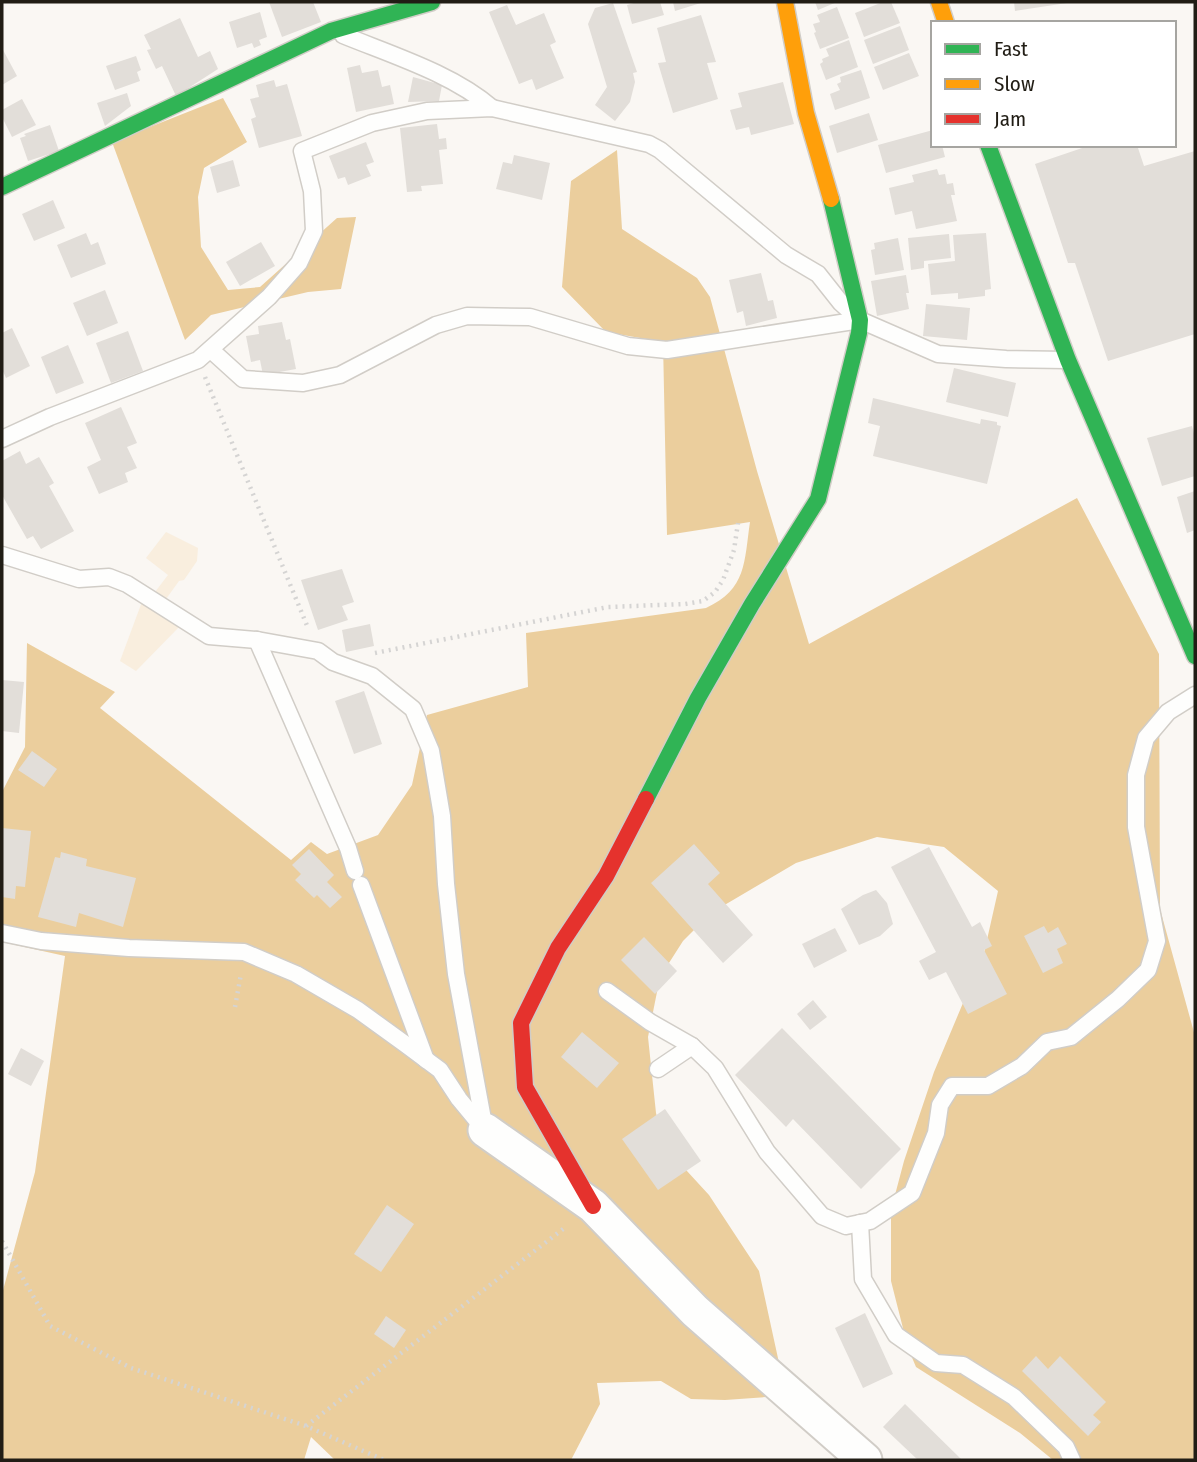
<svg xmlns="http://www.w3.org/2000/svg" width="1197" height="1462" font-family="'Fira Sans Condensed',sans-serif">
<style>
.green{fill:#f9eede}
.forest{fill:#ebce9d}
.building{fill:#e2ded9}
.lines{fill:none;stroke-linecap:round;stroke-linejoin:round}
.lane-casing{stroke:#d1cdc7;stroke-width:19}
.street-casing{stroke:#d1cdc7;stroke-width:37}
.fast-casing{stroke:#d1cdc7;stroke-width:19}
.slow-casing{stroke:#d1cdc7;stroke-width:19}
.jam-casing{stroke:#d1cdc7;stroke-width:19}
.path{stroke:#d5d4d3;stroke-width:4.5;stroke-dasharray:2 5;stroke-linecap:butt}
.lane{stroke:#fefefd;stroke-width:16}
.street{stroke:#fefefd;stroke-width:33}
.fast{stroke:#30b455;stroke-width:16}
.slow{stroke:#ff9f0a;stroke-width:16}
.jam{stroke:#e5322d;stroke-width:16}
</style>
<rect width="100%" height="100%" fill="#faf7f3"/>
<g class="green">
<polygon points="166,532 198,548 197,561 184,580 179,581 166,599 155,592 168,575 146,558"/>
<polygon points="143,599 181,625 136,671 120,661"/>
</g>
<g class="forest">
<polygon points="223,98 247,142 204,168 198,197 201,247 228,290 260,287 337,218 356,217 341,289 308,292 211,315 185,340 112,142"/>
<path d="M617 150 622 229 697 278 710 297 757 471 809 644 1077 498 1159 654 1160 909 1195 1036V1460H1053L1020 1433 916 1367 908 1348 891 1281V1210L904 1161 934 1072 984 953 998 891 944 847 877 837 796 863 711 913 683 941 660 977 648 1037 656 1113 664 1146 709 1195 759 1271 781 1372 766 1397 725 1400 691 1399 661 1381 597 1383 600 1404 571 1460H335L311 1437 304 1460H2V1294L35 1172 65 956 2 942V792L25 747 27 643 115 692 100 708 291 860 311 842 327 854 378 835 412 785 427 715 528 687 526 633 706 608C747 589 744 562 750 522L667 535 663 342 606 332 562 287 571 181Z"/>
</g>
<g class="building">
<polygon points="269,2 313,2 321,22 282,37"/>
<polygon points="637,2 660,2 664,15 632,24 627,5"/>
<polygon points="673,2 704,2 675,11"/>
<polygon points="815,2 837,2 818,10"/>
<polygon points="883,2 891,2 900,23 864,37 855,13"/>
<polygon points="1014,2 1067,2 1067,3 1015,11"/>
<polygon points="613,3 637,72 633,73 635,82 630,102 615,121 595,105 607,87 588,24 595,8"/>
<polygon points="507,5 516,25 544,13 556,42 550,45 564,78 536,90 532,79 519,84 489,12"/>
<polygon points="837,7 849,38 820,49 814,33 816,32 813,24 820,22 817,15"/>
<polygon points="260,12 267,37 259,40 261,45 254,48 252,43 237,48 229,22"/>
<polygon points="701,15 716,62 707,63 718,99 673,113 658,63 666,62 657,28"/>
<polygon points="180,18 198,57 210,51 218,69 176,96 162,66 156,69 147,50 151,49 144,35"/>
<polygon points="900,26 909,50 873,64 864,40"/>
<polygon points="849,40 858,67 826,80 820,64 823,62 822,59 829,56 826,49"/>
<polygon points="2,48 17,76 2,85"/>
<polygon points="909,53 919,76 883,90 874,67"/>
<polygon points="136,56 141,70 137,72 140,81 115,90 106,66"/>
<polygon points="360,65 362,73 378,70 382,87 390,85 394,104 356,112 347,68"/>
<polygon points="861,70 870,98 835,110 830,94 840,90 837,84 841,82 840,77"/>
<polygon points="413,77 442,85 439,101 408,102"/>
<polygon points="274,80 276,87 287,84 302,136 259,148 251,119 256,117 250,99 259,97 256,85"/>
<polygon points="783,82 794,124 751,135 749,127 736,130 730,110 742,107 738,93"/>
<polygon points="127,93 131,106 105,126 97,103"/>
<polygon points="22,99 36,125 12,137 2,117 2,110"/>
<polygon points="869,113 878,140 837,153 829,126"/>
<polygon points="437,124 439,139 446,138 447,149 439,150 443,184 421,186 422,191 407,192 400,128"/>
<polygon points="50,125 59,151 28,161 20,138 26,136 24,134"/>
<polygon points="933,130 933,145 942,145 945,157 886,173 878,145"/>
<polygon points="366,142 374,162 366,165 371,176 348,185 345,177 338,179 329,156"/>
<polygon points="1091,145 1137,145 1144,166 1195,151 1195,334 1108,361 1075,263 1068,263 1035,164"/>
<polygon points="514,155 550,163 542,200 496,189 503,162 512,164"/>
<polygon points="233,160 240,186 217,193 210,167"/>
<polygon points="937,169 939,175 945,174 947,184 953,183 955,195 951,195 957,221 916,229 912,211 895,215 889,188 914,182 912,175"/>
<polygon points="53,200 65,228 34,241 22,214"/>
<polygon points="86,233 91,245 98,242 106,264 71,278 57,245"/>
<polygon points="986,233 991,289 985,290 985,296 958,299 958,293 931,295 928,264 955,261 953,235"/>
<polygon points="949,234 951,258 924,261 924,268 911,270 908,238"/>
<polygon points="898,238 904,270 875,275 871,250 875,249 874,243"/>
<polygon points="261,242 275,266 240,286 226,262"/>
<polygon points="761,273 768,301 773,300 777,318 746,326 743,311 737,313 729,280"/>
<polygon points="906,275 909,293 906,293 909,309 877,316 871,281"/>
<polygon points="105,290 118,323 87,336 73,303"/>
<polygon points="926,304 970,308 967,340 923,336"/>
<polygon points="282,322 286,340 290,339 296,369 263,375 260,360 251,362 246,336 259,334 258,326"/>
<polygon points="12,328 30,366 6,378 2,369 2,333"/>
<polygon points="128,331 143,371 111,383 96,343"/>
<polygon points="68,345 84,383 56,394 41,357"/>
<polygon points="954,368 1016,383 1008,417 946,402"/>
<polygon points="873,398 980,424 981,419 997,422 997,425 1001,426 987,484 873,456 880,426 868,423"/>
<polygon points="121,407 137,443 127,447 137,468 125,473 128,482 99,494 87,467 101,460 85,423"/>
<polygon points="1192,426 1195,437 1195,476 1162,486 1147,438"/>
<polygon points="20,451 26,464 39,457 54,483 49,486 74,531 41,549 33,536 27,539 2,495 2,461"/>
<polygon points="1195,491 1195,530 1187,533 1177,497"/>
<polygon points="342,569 354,602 342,606 348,620 318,630 301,580"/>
<polygon points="370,624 374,646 346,652 342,630"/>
<polygon points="2,680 24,682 19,733 2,731"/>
<polygon points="364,691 382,744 354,754 335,701"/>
<polygon points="32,751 57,769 44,787 18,770"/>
<polygon points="2,828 31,831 25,887 16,886 15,899 2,897"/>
<polygon points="694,844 720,873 708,884 753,935 723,963 651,883"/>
<polygon points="929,847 972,927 980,922 992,946 984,950 1007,994 968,1014 946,972 929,980 919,961 936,952 891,867"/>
<polygon points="309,849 334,875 327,882 342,897 330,908 317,895 314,898 295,880 301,874 292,865"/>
<polygon points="61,852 87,859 86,866 136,878 123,927 79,913 76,927 38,917 55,857 60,858"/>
<polygon points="876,890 887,903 893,924 880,936 859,945 841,909 863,895"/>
<polygon points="1044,926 1048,933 1058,927 1067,944 1057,949 1063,963 1043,973 1024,936"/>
<polygon points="835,928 847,951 814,968 802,944"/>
<polygon points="644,937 677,971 655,994 621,960"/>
<polygon points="813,1000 827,1017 810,1030 797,1014"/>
<polygon points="782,1028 901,1149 861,1189 793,1119 786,1127 735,1075"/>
<polygon points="582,1032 619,1063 597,1088 561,1057"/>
<polygon points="21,1048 44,1061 31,1086 8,1074"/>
<polygon points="665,1109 701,1161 658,1190 622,1139"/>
<polygon points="387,1205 414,1224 381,1272 354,1254"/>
<polygon points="865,1313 893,1374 863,1388 835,1328"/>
<polygon points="386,1316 406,1330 394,1348 374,1334"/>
<polygon points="1036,1356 1048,1369 1060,1356 1106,1402 1093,1415 1101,1422 1088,1436 1022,1371"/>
<polygon points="905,1404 962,1460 918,1460 883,1427"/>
</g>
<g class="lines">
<g class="lane-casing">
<g id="lane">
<path d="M343 35C392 55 453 74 492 108"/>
<polyline points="211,350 243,379 303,383 340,375 436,325 467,316 530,317 628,346 667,350 860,320"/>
<polyline points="2,439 50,417 198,360 269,297 299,263 314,231 312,191 302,151 372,123 427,111 492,108 649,144 660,150 786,255 818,274 841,303 860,320 938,354 1006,359 1066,360"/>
<polyline points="2,555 79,579 109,577 127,584 209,636 257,640 318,651 333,662 372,676 413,709 431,751 442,816 446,884 456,974 485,1130"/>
<polyline points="257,640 348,848 355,871"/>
<polyline points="361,885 426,1060"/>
<polyline points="2,933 41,941 129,948 244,952 296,974 358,1010 405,1044 440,1070 459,1099 483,1128"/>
<polyline points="607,991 650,1022 692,1046 715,1068 767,1152 822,1216 846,1226 870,1221 912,1193 936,1133 940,1105 952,1086 988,1086 1022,1066 1047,1042 1071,1037 1118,999 1148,970 1157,941 1136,827 1136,775 1146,738 1168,712 1195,695"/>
<polyline points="658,1069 692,1046"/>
<polyline points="860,1223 863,1279 896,1335 936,1363 963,1365 1014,1397 1066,1447 1072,1460"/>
</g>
</g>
<g class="street-casing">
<polyline id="street" points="485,1130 593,1206 695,1311 865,1460"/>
</g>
<g class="fast-casing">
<g id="fast">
<polyline points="988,145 1068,360 1195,656"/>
<polyline points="2,187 331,31 432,2"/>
<polyline points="646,799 698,698 752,604 818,499 859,333 860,320 831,199"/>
</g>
</g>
<g class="slow-casing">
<g id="slow">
<polyline points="785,2 806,113 831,199"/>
<polyline points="939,2 946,23"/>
</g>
</g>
<g class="jam-casing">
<polyline id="jam" points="593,1206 525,1087 521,1023 558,948 606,876 646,799"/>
</g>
<g class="path">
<polyline points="205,377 308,628"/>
<polyline points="375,653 608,607 685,604 703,601 715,592 723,580 734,550 738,523"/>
<polyline points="235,1007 241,974"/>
<polyline points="2,1241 50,1326 131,1368 306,1426 384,1460"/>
<polyline points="306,1426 567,1226"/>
</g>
<use href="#lane" class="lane"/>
<use href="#street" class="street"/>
<use href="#fast" class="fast"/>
<use href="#slow" class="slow"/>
<use href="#jam" class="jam"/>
</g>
<rect width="1197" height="1462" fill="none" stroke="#211d15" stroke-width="7"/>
<rect x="931" y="21" width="245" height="126" fill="#ffffff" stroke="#a6a5a1" stroke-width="2"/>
<rect x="945" y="44" width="35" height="10" fill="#30b455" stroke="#a6a5a1" stroke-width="2"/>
<text x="994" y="56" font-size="21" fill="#211d15">Fast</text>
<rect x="945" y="79" width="35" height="10" fill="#ff9f0a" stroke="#a6a5a1" stroke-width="2"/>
<text x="994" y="91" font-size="21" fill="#211d15">Slow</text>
<rect x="945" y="114" width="35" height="10" fill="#e5322d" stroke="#a6a5a1" stroke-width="2"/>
<text x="994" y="126" font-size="21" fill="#211d15">Jam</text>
</svg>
